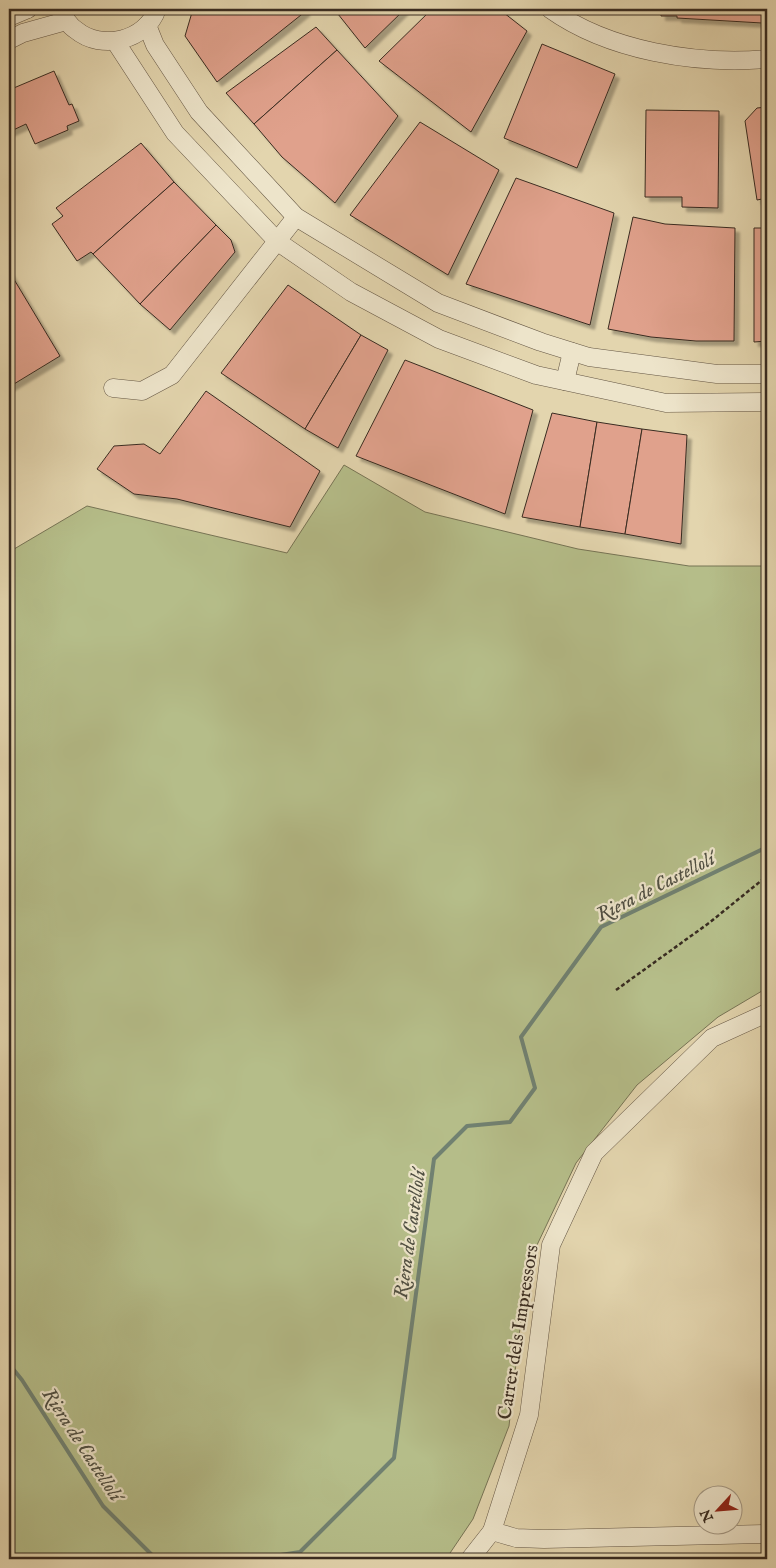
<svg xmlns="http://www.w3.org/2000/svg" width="776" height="1568" font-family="'IM FELL English',serif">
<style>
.green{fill:#b5bd89;stroke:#777455}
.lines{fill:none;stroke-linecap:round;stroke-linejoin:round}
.stream{stroke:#718171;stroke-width:4}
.building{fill:#e0a18c;stroke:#392c21;filter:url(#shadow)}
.minor-casing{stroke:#645644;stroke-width:19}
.path{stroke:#392c21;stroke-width:2.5;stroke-dasharray:4 2.5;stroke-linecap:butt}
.minor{stroke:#ede4ca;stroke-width:18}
.labels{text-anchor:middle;stroke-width:4.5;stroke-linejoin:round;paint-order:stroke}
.street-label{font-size:19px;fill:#392c21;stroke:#ede4ca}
.water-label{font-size:20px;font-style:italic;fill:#504f42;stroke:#ede4ca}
</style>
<defs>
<filter id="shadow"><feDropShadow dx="4.5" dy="4.5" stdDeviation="1" flood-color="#0004"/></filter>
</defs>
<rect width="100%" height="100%" fill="#e3d5ae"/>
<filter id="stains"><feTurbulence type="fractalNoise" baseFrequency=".004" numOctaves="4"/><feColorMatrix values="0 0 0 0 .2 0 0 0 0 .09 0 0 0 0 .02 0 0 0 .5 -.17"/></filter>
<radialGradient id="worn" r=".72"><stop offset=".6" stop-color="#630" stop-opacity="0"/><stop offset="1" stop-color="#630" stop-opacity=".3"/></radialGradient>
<polygon class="green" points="344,465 425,512 578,549 689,566 767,566 767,988 718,1017 637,1085 576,1163 527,1266 509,1426 473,1519 446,1559 9,1559 9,552 87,506 287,553"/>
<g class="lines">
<g class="stream">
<polyline points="9,1364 22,1380 103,1506 156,1559"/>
<polyline points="254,1559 300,1552 394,1458 434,1159 467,1126 510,1122 535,1088 521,1037 601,927 767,847"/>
</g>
</g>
<g class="building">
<polygon points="193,9 304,9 306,11 217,82 185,36"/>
<polygon points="334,9 405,9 365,48"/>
<polygon points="432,9 499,9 527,31 471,132 379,61"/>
<polygon points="661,9 767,9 767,16 763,16 762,23 677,18 677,16 661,16"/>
<polygon points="316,27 337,50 254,124 226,93"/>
<polygon points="542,44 615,74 577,168 504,138"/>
<polygon points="337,50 398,116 335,203 282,157 254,124"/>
<polygon points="54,71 69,105 72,104 79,121 67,126 68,130 35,144 26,124 9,132 9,90"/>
<polygon points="767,107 767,198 757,200 745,121 757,108"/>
<polygon points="646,110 719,111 718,208 682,207 682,197 645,197"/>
<polygon points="420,122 499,170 448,275 350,215"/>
<polygon points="141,143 174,182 93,254 91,252 77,261 52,224 63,216 56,208"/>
<polygon points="516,178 614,213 590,325 466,284"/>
<polygon points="174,182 216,225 140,304 93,254"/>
<polygon points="633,217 665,224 735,228 734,341 696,341 651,337 608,329"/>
<polygon points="216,225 231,240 235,252 170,330 140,304"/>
<polygon points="754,228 767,228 767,341 754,342"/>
<polygon points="9,271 60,356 9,387"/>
<polygon points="288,285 361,335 305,429 221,373"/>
<polygon points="361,335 388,350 338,448 305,429"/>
<polygon points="405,360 533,410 505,514 356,456"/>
<polygon points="206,391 320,471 290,527 177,499 134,494 97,469 114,446 144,444 160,454"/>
<polygon points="552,413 597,422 580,527 522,517"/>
<polygon points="597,422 642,429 625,534 580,527"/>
<polygon points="642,429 687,435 681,544 625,534"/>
</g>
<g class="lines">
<g class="minor-casing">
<g id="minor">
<path d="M60 9C64 17 68 25 76 30 101 51 146 41 157 9"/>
<path d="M550 9C609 51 696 65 767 59"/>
<polyline points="9,17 28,9"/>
<polyline points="147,25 155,45 199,112 296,217 438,303 541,342 589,357 717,374 767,374"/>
<polyline points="9,40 23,33 66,21"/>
<polyline points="115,41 175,133 278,242 351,292 439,339 536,375 666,403 767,402"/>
<polyline points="565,381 572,352"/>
<polyline points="113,388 142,391 172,375 296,217"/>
<polyline points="492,1531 516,1538 544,1539 767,1534"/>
<polyline points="470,1559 492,1531 529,1415 551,1245 594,1153 712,1038 767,1013"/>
</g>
</g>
<polyline class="path" points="616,990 709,923 767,876"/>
<use href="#minor" class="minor"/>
</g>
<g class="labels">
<g class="street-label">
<text transform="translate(517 1332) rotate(-81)" y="7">Carrer dels Impressors</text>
</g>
<g class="water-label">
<text transform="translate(655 886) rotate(-27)" y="7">Riera de Castellolí</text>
<text transform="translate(409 1234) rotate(-82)" y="7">Riera de Castellolí</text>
<text transform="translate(83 1444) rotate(57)" y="7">Riera de Castellolí</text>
</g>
</g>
<rect width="776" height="1568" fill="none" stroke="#e3d5ae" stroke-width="30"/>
<rect x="10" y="10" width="756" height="1548" fill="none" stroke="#392c21" stroke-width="2.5"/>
<rect x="15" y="15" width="746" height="1538" fill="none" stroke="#392c21"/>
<g transform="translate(718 1510) rotate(244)"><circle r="24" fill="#ede4ca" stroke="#a59a86"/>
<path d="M0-4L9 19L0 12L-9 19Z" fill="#8f2418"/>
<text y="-8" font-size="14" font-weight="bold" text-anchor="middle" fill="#392c21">N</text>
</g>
<rect width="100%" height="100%" filter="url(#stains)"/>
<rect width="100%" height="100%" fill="url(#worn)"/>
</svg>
